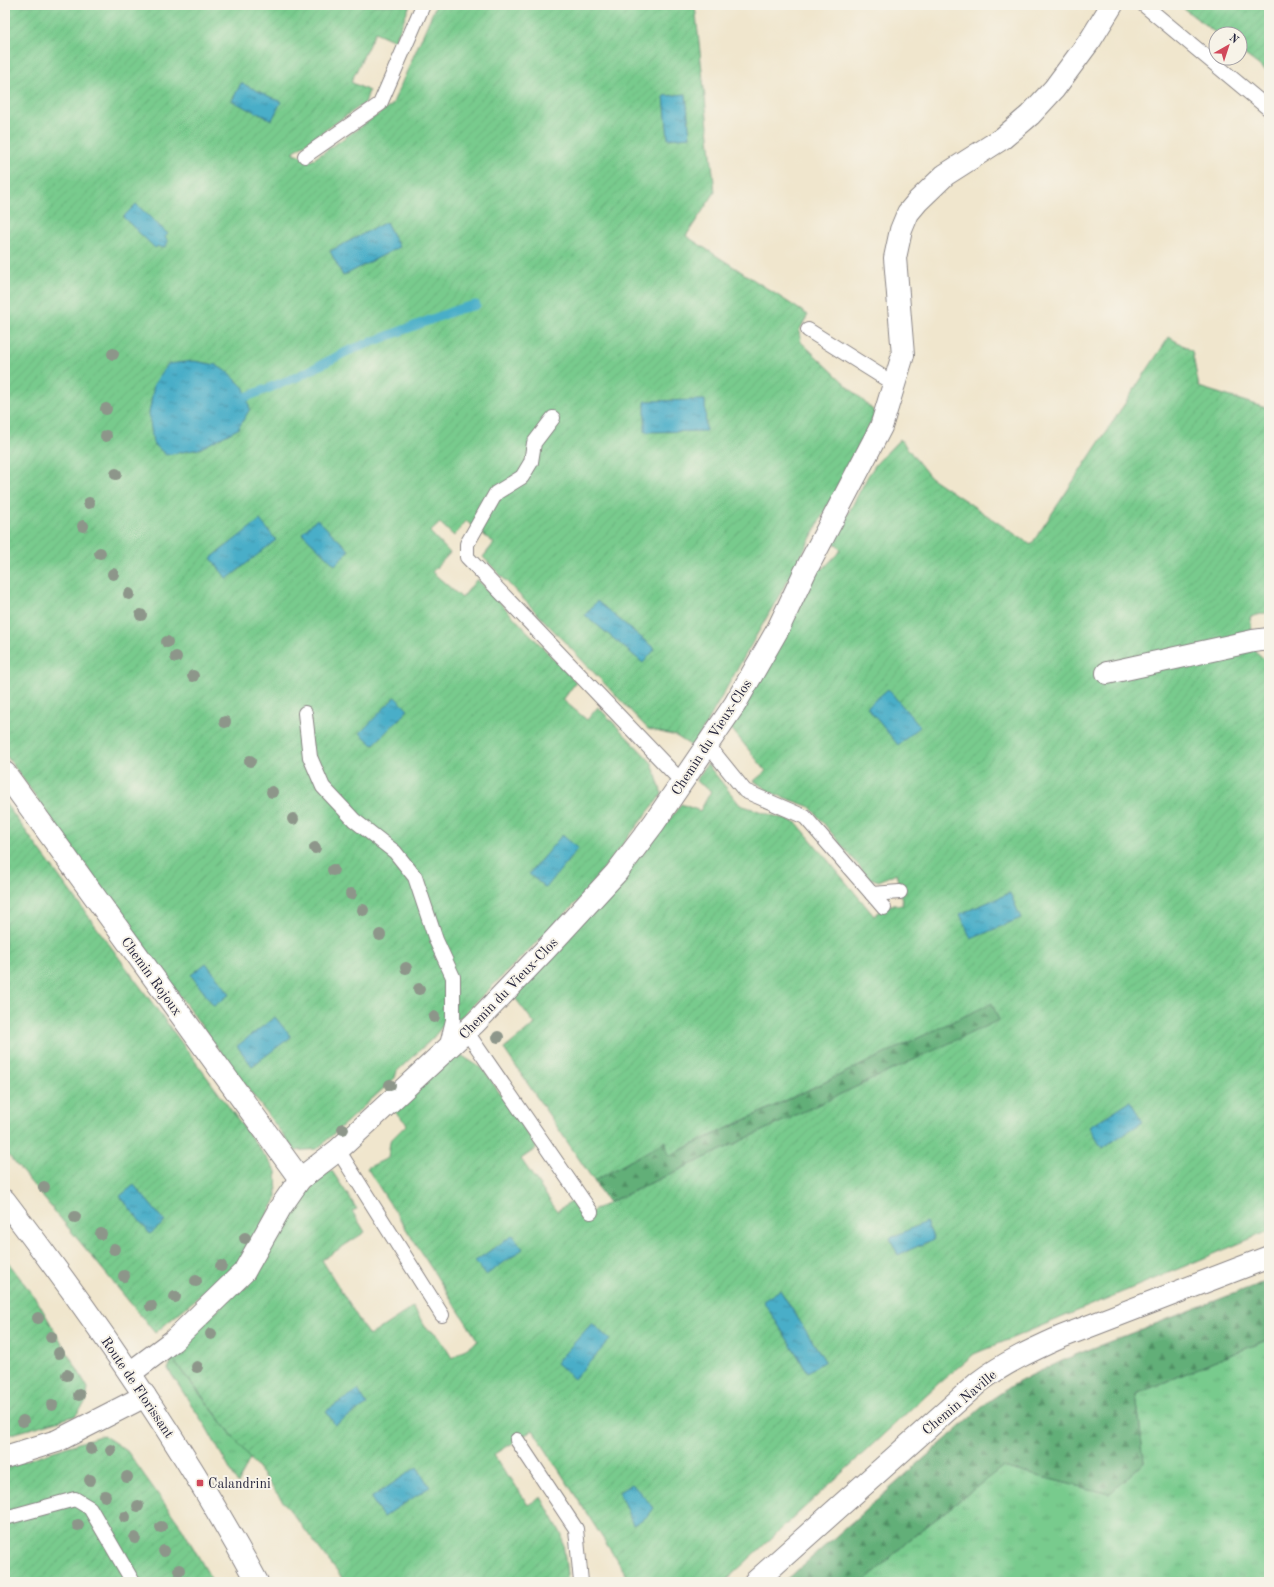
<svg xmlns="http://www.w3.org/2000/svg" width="1274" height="1587" font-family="'Old Standard TT',serif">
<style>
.grass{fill:url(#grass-tufts);stroke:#4d7664}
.forest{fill:url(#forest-firs);stroke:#42685a}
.garden{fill:url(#garden-furrows);stroke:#4d7664}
.water{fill:url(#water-ripples);stroke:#366882}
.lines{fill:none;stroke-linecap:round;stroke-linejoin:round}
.stream{stroke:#49aec8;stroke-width:9}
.service-casing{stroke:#898484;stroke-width:16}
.minor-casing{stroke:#898484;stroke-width:24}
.tertiary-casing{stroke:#898484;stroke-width:24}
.secondary-casing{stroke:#898484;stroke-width:24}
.service{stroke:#fff;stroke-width:14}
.minor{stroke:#fff;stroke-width:22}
.tertiary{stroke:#fff;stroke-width:22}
.secondary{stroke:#fff;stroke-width:22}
.tree{fill:#8d968a}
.poi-dot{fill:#d1495b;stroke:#f7f3e8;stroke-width:1.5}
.labels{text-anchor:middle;stroke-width:4;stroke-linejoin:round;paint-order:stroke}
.street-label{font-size:14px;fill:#22223b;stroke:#f7f3e8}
.poi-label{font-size:14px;fill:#22223b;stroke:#f7f3e8;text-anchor:start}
</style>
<defs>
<pattern id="grass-tufts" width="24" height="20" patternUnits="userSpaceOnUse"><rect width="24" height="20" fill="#78cb8d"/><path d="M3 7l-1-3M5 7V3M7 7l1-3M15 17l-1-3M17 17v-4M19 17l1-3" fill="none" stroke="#68ae7b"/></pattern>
<pattern id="forest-firs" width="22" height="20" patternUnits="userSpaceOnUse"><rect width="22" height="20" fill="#62af78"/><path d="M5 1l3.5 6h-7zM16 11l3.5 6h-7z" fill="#508e64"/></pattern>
<pattern id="garden-furrows" width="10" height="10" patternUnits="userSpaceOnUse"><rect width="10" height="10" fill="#78cb8d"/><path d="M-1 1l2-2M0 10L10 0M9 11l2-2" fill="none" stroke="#68ae7b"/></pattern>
<pattern id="water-ripples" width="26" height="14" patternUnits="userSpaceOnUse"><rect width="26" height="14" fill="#49aec8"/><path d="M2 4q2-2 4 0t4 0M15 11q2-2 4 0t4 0" fill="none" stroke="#3c8da4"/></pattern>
</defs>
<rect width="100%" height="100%" fill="#f7f3e8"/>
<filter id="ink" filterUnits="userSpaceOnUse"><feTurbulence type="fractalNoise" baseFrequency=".025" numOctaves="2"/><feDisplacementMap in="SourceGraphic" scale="8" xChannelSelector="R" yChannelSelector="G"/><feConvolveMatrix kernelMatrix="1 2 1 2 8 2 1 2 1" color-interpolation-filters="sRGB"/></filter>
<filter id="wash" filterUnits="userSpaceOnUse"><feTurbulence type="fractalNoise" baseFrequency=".012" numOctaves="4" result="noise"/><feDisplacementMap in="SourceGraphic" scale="16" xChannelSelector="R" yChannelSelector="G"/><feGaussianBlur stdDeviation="0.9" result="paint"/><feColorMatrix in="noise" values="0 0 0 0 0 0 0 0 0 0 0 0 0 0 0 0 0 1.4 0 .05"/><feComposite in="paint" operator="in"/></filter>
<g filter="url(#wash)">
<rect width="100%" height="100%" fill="#f0e6cd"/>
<g class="grass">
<polygon points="1269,1339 1269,1582 864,1582 909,1540 1002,1467 1109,1494 1144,1462 1136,1394"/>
<polygon points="172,1359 250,1458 238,1484 206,1427 168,1369"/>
</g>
<g class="forest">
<polygon points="992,1003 999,1020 608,1203 594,1181 666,1141 669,1156"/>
<polygon points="1269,1280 1269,1339 1136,1394 1144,1462 1109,1494 1002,1467 909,1540 864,1582 784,1582 989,1401 1013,1385 1032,1375 1075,1355"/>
</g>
<g class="garden">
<polygon points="5,5 410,5 395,41 375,32 351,82 369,91 365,103 293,152 311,161 392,105 436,5 695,5 715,192 686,236 808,315 799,331 801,342 876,413 797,564 693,747 676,736 648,729 483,557 494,543 466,521 454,536 440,523 430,532 450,553 432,572 462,598 477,579 576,682 563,700 587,720 598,707 652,763 662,794 579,900 461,1017 446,1022 432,1039 397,1071 395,1078 317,1149 295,1151 214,1043 5,754"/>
<polygon points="1179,5 1269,5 1269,73 1240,51 1240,34 1217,34"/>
<polygon points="1169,337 1192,351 1199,387 1269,409 1269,612 1250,617 1255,651 1269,663 1269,1231 974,1354 939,1383 724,1582 631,1582 533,1430 494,1455 508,1478 510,1477 528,1505 541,1497 562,1535 568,1582 345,1582 199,1392 172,1359 205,1322 258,1271 290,1211 327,1171 332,1171 357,1209 352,1211 365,1232 322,1260 369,1336 413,1307 426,1328 437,1334 452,1358 478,1341 367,1168 388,1158 390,1141 407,1124 393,1110 458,1053 484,1070 537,1148 521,1159 557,1211 573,1201 585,1216 598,1208 999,1020 992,1003 668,1156 666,1141 594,1181 504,1049 535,1024 512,994 651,844 681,804 700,811 711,791 696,781 707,764 740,805 797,823 874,916 888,905 903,905 896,873 879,881 869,878 810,807 772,793 754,781 766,771 730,727 820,567 823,569 841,550 833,542 868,476 876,464 900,439 930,477 1031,545"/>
<polygon points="5,803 276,1171 277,1197 245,1258 155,1333 5,1151"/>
<polygon points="5,1258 38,1302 88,1388 86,1402 75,1416 5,1436"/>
<polygon points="103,1435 127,1451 182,1528 213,1582 5,1582 5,1467"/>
</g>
<g class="water">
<polygon points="241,83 281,102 272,120 232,101"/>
<polygon points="686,94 690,137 668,139 664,96"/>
<polygon points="136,204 168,234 165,237 168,242 166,246 161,248 158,246 155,248 123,217"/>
<polygon points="386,222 399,247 343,276 330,251"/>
<polygon points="194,361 216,365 230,374 244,388 250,409 238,429 199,449 166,455 153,443 149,414 154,384 168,364"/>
<polygon points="705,400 706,431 645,432 645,401"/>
<polygon points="317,519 349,550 335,565 302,533"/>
<polygon points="260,520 276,540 227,579 211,558"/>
<polygon points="597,601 655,649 643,663 585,615"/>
<polygon points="888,689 920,727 898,745 867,707"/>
<polygon points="395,697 408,710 373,745 360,733"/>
<polygon points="562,835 578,848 546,888 529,874"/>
<polygon points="1010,893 1021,918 971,939 960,914"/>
<polygon points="206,963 230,994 214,1006 191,975"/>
<polygon points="275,1017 291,1037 252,1066 237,1046"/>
<polygon points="1130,1101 1143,1122 1102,1148 1089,1127"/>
<polygon points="134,1185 165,1222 150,1234 120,1196"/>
<polygon points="926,1222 934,1239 898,1255 890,1238"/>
<polygon points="513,1235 523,1249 486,1275 475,1261"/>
<polygon points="780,1290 825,1361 808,1372 763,1301"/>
<polygon points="592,1323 610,1340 574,1379 556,1363"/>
<polygon points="358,1390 367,1405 335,1425 326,1411"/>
<polygon points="417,1467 430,1487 383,1517 371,1498"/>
<polygon points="632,1484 654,1508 648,1516 633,1525 619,1492"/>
</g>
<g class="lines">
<polyline class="stream" points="246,397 297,377 348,351 459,309 476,305"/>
</g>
</g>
<g filter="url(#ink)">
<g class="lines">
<g class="service-casing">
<g id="service">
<polyline points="1144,5 1269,109"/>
<polyline points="305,156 380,104 423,5"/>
<polyline points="808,330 894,384"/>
<polyline points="553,418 534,443 531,462 522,477 496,493 467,544 467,557 682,782"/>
<polyline points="305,713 310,757 323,787 354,820 395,852 415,877 436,940 453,977 453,1020 446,1049"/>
<polyline points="707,744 745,791 805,817 872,894 900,892"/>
<polyline points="872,894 884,908"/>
<polyline points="466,1031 591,1212"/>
<polyline points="338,1150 442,1315"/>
<polyline points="517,1440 576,1529 581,1582"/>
<polyline points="5,1518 75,1499 90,1508 133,1582"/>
</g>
</g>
<g class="minor-casing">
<g id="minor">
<polyline points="1107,673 1253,641 1269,639"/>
<polyline points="5,773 300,1179"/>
<polyline points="130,1373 173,1341 244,1272 280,1208 300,1179 338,1150 475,1023 545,950 616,873 654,823 735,704 778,629 805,572 881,427 903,355 895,258 901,230 908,213 918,201 945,175 1003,138 1030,115 1054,89 1091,39 1112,5"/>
<polyline points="5,1457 57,1441 145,1396"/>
</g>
</g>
<g class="tertiary-casing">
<path id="tertiary" d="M755 1582 979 1382C1004 1363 1032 1350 1061 1337L1269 1257"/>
</g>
<g class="secondary-casing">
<path id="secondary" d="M5 1201C98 1322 185 1448 257 1582"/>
</g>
<use href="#service" class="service"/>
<use href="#minor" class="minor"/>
<use href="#tertiary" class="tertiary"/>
<use href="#secondary" class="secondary"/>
</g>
<g class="tree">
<circle cx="113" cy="354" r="6"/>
<circle cx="106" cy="409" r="6"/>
<circle cx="106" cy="436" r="6"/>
<circle cx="116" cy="474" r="6"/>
<circle cx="89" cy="503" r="6"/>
<circle cx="83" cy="526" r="6"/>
<circle cx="100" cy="553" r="6"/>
<circle cx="113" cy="574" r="6"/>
<circle cx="129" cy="594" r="6"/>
<circle cx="141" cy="615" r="6"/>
<circle cx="167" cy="642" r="6"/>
<circle cx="176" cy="657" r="6"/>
<circle cx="193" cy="676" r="6"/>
<circle cx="225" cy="722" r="6"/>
<circle cx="250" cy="761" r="6"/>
<circle cx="272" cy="792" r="6"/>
<circle cx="293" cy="819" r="6"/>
<circle cx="315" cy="848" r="6"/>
<circle cx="333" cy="870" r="6"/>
<circle cx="351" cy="894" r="6"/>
<circle cx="363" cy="910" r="6"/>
<circle cx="380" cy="935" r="6"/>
<circle cx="406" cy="968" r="6"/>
<circle cx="419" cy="989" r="6"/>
<circle cx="434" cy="1017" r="6"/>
<circle cx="498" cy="1037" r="6"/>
<circle cx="390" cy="1085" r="6"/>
<circle cx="343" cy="1129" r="6"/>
<circle cx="44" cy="1187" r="6"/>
<circle cx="75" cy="1217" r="6"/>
<circle cx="101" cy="1234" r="6"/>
<circle cx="245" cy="1238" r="6"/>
<circle cx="114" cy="1249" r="6"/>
<circle cx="221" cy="1266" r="6"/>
<circle cx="124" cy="1276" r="6"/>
<circle cx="196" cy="1281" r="6"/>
<circle cx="175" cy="1297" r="6"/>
<circle cx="151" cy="1306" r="6"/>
<circle cx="38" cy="1318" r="6"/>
<circle cx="211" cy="1334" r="6"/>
<circle cx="51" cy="1337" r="6"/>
<circle cx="59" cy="1353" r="6"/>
<circle cx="197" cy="1367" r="6"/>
<circle cx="67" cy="1375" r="6"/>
<circle cx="79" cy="1395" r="6"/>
<circle cx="52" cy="1405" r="6"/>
<circle cx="23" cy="1421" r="6"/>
<circle cx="91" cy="1449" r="6"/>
<circle cx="111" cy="1450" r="6"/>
<circle cx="127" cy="1477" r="6"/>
<circle cx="90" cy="1480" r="6"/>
<circle cx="105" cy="1496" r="6"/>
<circle cx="138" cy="1506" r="6"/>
<circle cx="125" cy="1517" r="6"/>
<circle cx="78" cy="1525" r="6"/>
<circle cx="161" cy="1527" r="6"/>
<circle cx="135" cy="1538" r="6"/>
<circle cx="164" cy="1551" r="6"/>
<circle cx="179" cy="1570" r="6"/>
</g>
</g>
<rect class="poi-dot" x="196" y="1479" width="8" height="8" rx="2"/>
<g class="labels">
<g class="street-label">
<text transform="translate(711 737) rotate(-57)" y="5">Chemin du Vieux-Clos</text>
<text transform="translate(152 976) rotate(54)" y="5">Chemin Rojoux</text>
<text transform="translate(508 988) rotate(-46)" y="5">Chemin du Vieux-Clos</text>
<text transform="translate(138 1387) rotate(56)" y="5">Route de Florissant</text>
<text transform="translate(959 1402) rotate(-40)" y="5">Chemin Naville</text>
</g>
<g class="poi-label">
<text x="208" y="1488">Calandrini</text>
</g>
</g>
<rect width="1274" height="1587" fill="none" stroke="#f7f3e8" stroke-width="20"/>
<g transform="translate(1228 46) rotate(39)"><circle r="19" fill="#f7f3e8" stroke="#a29fa3"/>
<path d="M0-3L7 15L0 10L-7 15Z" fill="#d1495b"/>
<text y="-6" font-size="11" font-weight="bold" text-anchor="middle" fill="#22223b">N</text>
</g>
</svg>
